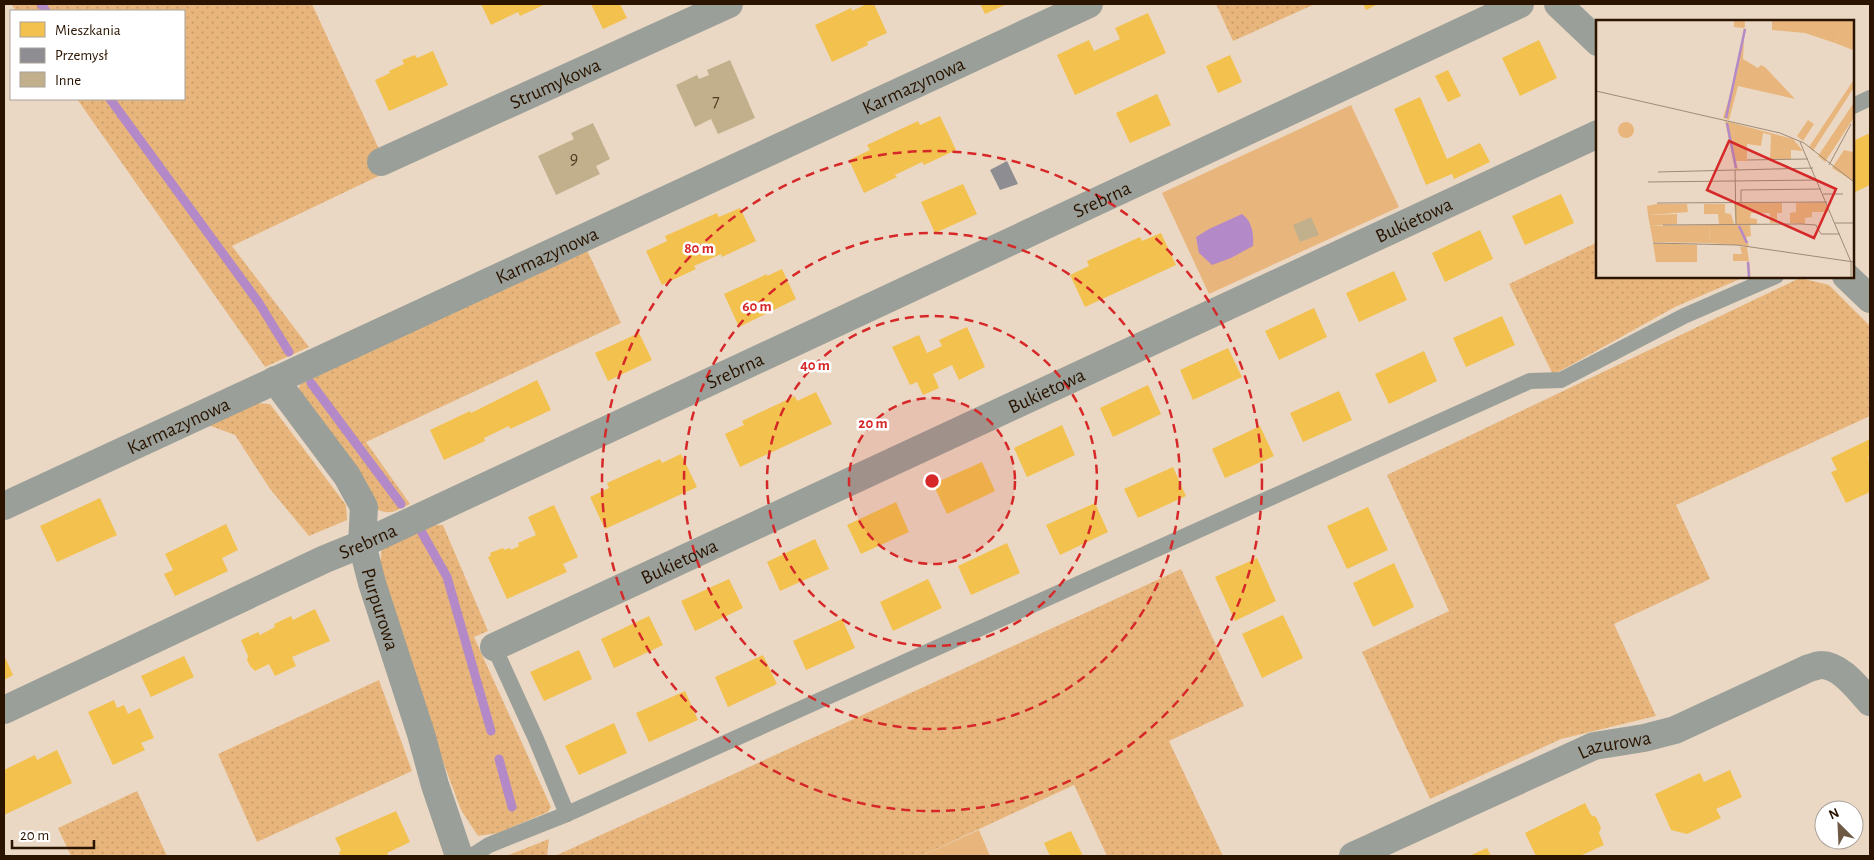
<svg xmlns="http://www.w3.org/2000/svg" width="1874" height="860" font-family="'Alegreya Sans',sans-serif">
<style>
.grass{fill:url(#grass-dots)}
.green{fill:#e8b67c}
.water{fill:#b489c8}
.homes{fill:#f2c14e}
.industry{fill:#8d8d92}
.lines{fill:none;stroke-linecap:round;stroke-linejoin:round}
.stream{stroke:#b489c8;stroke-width:9}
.building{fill:#c2b08c}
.service{stroke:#9aa099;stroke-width:16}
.minor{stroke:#9aa099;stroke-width:28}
.ring{fill:none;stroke:#d62828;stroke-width:2.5;stroke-dasharray:9 6}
.labels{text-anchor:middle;stroke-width:5;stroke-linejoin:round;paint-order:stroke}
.number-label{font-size:18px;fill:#503b23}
.street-label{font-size:20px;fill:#2a1400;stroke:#fff}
.inset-river{fill:none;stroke:#b489c8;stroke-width:2.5}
.inset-road{fill:none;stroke:#9e8a76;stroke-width:1}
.view{fill:#d62828;fill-opacity:0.15;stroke:#d62828;stroke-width:2.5}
.inset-edge{fill:none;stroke:#2a1400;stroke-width:2.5}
.centre{fill:#d62828;stroke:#fff;stroke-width:2.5}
.ring-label{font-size:15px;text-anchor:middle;font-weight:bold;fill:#d62828;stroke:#fff;stroke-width:5;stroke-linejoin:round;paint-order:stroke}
</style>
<defs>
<pattern id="grass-dots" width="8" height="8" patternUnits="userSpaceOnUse" patternTransform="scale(1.25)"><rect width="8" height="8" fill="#e8b67c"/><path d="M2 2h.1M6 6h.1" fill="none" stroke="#c79c69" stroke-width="1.8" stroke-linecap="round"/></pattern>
</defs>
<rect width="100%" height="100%" fill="#ebd8c4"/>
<g class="grass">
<polygon points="11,4 312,4 379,149 385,173 232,246 309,347 265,367 77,99 184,99 184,11 16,11"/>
<polygon points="1216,4 1315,4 1233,41"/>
<polygon points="1598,242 1598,276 1747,276 1675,307 1553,375 1509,284"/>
<path d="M587 250 621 323 366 442 410 504C392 513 389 516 370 506L296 396 300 384Z"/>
<polygon points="1800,278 1829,285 1870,326 1870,416 1676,505 1710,579 1614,624 1656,716 1561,739 1430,799 1362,652 1449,611 1387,475"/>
<polygon points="255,403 270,404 346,505 347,520 309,536 270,489 235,435 208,425"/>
<polygon points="427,525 443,525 488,631 474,637 551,807 548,812 498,833 478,836 461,810 407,665 380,567 382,547"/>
<polygon points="1181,569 1244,706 1169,741 1223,856 1107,856 1074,785 921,856 555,856"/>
<polygon points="379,680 412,771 257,842 218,754"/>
<polygon points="137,791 167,856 71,856 58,828"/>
<polygon points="549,839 547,856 506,856"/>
</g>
<g class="green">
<polygon points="1351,105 1399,207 1209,294 1162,193"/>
<polygon points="979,830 990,856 921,856"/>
</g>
<path class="water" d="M1242 214C1252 221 1254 234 1253 246L1231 258 1212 265 1199 253 1196 237 1209 229Z"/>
<g class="homes">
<polygon points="481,4 546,4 520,16 518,12 491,25"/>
<polygon points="591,4 620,4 627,18 603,29"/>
<polygon points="867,4 874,4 887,33 867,42 868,45 832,62 815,25 851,8 852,11"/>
<polygon points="980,4 1007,4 985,14"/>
<polygon points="1363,4 1378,4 1366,10"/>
<polygon points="1148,13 1166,53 1075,95 1057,55 1089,40 1094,51 1120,39 1115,28"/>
<polygon points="1539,40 1557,78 1520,96 1502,58"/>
<polygon points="433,51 448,85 389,111 375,80 390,73 389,71 404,64 402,60 415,55 417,58"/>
<polygon points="1230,55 1242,82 1218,93 1206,66"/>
<polygon points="1448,70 1461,96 1448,102 1435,76"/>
<polygon points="1157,94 1171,125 1130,143 1116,113"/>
<polygon points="1420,97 1447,159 1480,143 1490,162 1454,179 1452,174 1426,185 1394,109"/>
<polygon points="940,116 956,150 924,165 922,162 895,175 897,177 864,193 849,160 870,150 867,145 918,121 920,125"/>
<polygon points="1870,133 1870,185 1853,193 1853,141"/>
<polygon points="963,184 977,214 935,233 921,202"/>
<polygon points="1561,194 1574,223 1525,245 1512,216"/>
<polygon points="740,208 756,241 722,257 721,254 694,266 696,269 662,285 646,251 667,241 665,236 717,213 719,217"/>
<polygon points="1480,230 1493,259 1445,282 1432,253"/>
<polygon points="1161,233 1176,265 1085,307 1070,275 1089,266 1087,261 1140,237 1142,241"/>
<polygon points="782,269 796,299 739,327 724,294 767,274 767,276"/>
<polygon points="1394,271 1407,300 1359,322 1346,293"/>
<polygon points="1314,308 1327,337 1279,360 1265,331"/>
<polygon points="1502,316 1515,345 1466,367 1453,338"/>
<polygon points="967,327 985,367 959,380 952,365 933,374 939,388 923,395 917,382 910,385 892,347 919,335 927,353 942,346 939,340"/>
<polygon points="639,333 652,360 608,381 595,353"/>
<polygon points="1228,348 1242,377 1193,400 1180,370"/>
<polygon points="1424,351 1437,381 1389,404 1375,374"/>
<polygon points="537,380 551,410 510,429 509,426 484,438 485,441 444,460 430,430 470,411 471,413"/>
<polygon points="1148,385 1161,414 1113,437 1100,408"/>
<polygon points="1339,391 1352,420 1303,442 1290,413"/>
<polygon points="816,392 832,424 740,467 725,434 744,425 742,421 795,396 797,401"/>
<polygon points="1062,425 1075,455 1027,477 1014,448"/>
<polygon points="1260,426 1274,456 1225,478 1212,449"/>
<polygon points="1870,439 1870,456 1868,457 1870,461 1870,492 1846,503 1831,472 1837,470 1831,458"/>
<polygon points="681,454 697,487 605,529 590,497 609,488 607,483 660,459 662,463"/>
<polygon points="982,462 995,491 947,514 933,484"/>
<polygon points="1173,467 1186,496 1138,518 1124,489"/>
<polygon points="100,498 117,535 57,562 40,526"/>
<polygon points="896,502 909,532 861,554 847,525"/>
<polygon points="1095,503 1108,532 1060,555 1046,525"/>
<polygon points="554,505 578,557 563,564 567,572 507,599 488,557 491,556 490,553 503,548 504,550 510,548 511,550 519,546 518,543 536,535 528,517"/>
<polygon points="1368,507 1388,550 1347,569 1327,526"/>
<polygon points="226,524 238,550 222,558 228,571 175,596 164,574 173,570 165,554"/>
<polygon points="815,539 829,569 780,591 767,562"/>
<polygon points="1007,543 1020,573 971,595 958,566"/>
<polygon points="1257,558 1276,601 1235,621 1215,577"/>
<polygon points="1394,563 1414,607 1373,627 1353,583"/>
<polygon points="729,579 743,608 695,631 681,601"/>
<polygon points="928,579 942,608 893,631 880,602"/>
<polygon points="315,609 330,641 292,657 296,666 275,676 269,664 255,671 250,666 247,660 248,656 241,640 258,632 260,635 275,627 274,624 291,616 293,620"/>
<polygon points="1283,615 1303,658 1262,678 1242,634"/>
<polygon points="649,616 663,645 614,668 601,639"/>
<polygon points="842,619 855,648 806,670 793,641"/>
<polygon points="579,650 592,679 544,701 530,672"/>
<polygon points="4,655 13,675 4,680"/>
<polygon points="763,655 777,684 728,707 715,677"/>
<polygon points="184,656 194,677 151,697 141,676"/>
<polygon points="685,691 698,720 649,742 636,713"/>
<polygon points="114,700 117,708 124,705 128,714 140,708 154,738 141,743 145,750 113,765 88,712"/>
<polygon points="614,723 627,753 579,775 565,746"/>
<polygon points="57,750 72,783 4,815 4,770 35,755 37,760"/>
<polygon points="1730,770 1742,797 1716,809 1721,818 1687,834 1671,830 1655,794 1700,773 1704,782"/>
<polygon points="1585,803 1591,815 1596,817 1601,828 1599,833 1604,845 1580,856 1536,856 1525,833"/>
<polygon points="396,811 410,842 387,853 389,856 340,856 339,853 341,850 335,838"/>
<polygon points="1071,831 1083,856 1050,856 1044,843"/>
<polygon points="1487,848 1491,856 1469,856"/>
</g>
<polygon class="industry" points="1007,161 1018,184 1000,190 990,170"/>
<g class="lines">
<g class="stream">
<polyline points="41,4 46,11"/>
<polyline points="110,99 259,303 289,352"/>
<polyline points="311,383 401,504"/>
<polyline points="421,531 447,577 491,731"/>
<polyline points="499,759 512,807"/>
</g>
</g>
<g class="building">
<polygon points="730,60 755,118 718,134 711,119 695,127 676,85 697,75 699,79 709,75 707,70"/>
<polygon points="593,123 610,159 596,166 600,174 556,195 538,156 574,139 571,133"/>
<polygon points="1311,217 1319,235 1300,242 1293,225"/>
</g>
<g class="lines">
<g class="service">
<polyline points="1853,106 1870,98"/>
<polyline points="494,647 536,739 567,814"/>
<polyline points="472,856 489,845 567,814 1530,381 1561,380 1684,316 1776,276"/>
</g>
<g class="minor">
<polyline points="1558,4 1598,42"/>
<path id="s1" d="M381 162 729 4"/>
<polyline points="1846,276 1870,299"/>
<path id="s2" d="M275 380 347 476 364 507 362 544 372 583 421 734 435 785 459 856"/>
<path id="s3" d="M4 506 1089 4"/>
<path id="s4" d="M494 647 1598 134"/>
<path id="s5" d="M4 710 325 559 362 544 1520 4"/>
<path id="s6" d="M1353 856 1594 746 1644 738 1675 730 1809 668C1813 667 1818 665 1821 665 1841 665 1858 689 1870 702"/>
</g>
</g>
<circle cx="932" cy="481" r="83" fill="#d62828" fill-opacity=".12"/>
<g class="ring">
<circle cx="932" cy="481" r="83"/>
<circle cx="932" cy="481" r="165"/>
<circle cx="932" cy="481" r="248"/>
<circle cx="932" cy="481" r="330"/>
</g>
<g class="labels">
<g class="number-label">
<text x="716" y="107">7</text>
<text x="574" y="164">9</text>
</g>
<g class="street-label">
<text dy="7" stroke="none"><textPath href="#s1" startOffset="191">Strumykowa</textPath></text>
<text dy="7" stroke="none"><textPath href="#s3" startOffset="1002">Karmazynowa</textPath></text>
<text dy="7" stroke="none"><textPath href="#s5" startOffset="1211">Srebrna</textPath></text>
<text dy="7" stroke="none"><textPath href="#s4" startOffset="1014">Bukietowa</textPath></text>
<text dy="7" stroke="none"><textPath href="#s3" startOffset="598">Karmazynowa</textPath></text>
<text dy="7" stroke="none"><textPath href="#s5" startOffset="806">Srebrna</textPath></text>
<text dy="7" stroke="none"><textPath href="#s4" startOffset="609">Bukietowa</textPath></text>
<text dy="7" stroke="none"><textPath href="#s3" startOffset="192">Karmazynowa</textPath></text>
<text dy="7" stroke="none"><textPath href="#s5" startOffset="401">Srebrna</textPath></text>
<text dy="7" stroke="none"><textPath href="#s4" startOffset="204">Bukietowa</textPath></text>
<text dy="7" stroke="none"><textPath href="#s2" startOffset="260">Purpurowa</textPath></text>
<text dy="7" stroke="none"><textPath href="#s6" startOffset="285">Lazurowa</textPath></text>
</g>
</g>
<g transform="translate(1596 20)">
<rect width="258" height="258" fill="#ebd8c4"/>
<path d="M138 0H149L147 39 162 48 165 45 169 47 199 79 142 66 133 100 127 98 141 52 148 8 138 7ZM176 0H249L250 7 239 23 209 13 176 10ZM257 84V99L229 142 222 136ZM212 100 218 104 207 121 201 116ZM129 101 197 119 207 131 195 130V139H174L175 115 167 113 165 126 151 124V141H140L142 149H139ZM22 110a8 8 0 1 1 16 0a8 8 0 1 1-16 0ZM248 130 257 132V161L236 148ZM229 182 233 192H216V197L209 198V204L194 203V193L200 192V183ZM138 183H186V193H181V203H174V193H155L154 198 161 199V204H140ZM108 184H129V193L135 194 138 204H123L122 194H108ZM81 194V204L54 206 52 195ZM114 205H154L155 216 150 217 153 226 113 223ZM144 227H151L155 257 151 241H137V234H146Z" fill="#e8b67c"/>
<path d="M249 0H257V30L239 23 249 8 246 5ZM257 61V69L217 131 213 127ZM61 184H91L92 192 52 195 51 186ZM114 205 113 223 57 222 54 206ZM57 223 101 225V242H60Z" fill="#e8b67c"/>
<path class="inset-river" d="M130 98 149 9M131 103 140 148M143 206 151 223M152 242 153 257"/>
<path class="inset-road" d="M0 71 184 113 208 123 258 162M204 122 255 242V257M151 140 212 139M233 145 255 104M139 150 140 205M62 152 217 148M52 162 221 160M227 174H247M145 182V170L225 169M61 183 231 182M239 203H258M67 205 205 204 220 205 225 214H244M57 223 141 225 258 242"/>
<path class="view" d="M133 121 240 169 218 218 111 170Z"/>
<rect width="258" height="258" class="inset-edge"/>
</g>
<circle cx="932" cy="481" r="8" class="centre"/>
<g class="ring-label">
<text x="699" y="253">80 m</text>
<text x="757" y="311">60 m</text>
<text x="815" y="370">40 m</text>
<text x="873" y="428">20 m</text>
</g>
<rect width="1874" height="860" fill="none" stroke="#2a1400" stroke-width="10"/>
<rect x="10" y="10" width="175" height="90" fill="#ffffff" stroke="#aaa199"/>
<rect x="20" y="22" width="25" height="15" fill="#f2c14e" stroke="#aaa199"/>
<text x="55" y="35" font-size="15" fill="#2a1400">Mieszkania</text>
<rect x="20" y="48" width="25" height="15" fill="#8d8d92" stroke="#aaa199"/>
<text x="55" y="60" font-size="15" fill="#2a1400">Przemysł</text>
<rect x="20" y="72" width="25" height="15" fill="#c2b08c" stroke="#aaa199"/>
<text x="55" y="85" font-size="15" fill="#2a1400">Inne</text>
<g transform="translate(1839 825) rotate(336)"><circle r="24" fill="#ffffff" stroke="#aaa199"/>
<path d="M0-4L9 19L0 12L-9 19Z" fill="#6e5945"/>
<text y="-8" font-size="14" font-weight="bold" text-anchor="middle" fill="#2a1400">N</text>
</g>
<path d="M12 840v8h82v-8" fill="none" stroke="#2a1400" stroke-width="2.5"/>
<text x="20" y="840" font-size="15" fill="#2a1400" stroke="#ffffff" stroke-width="4" paint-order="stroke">20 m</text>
</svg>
